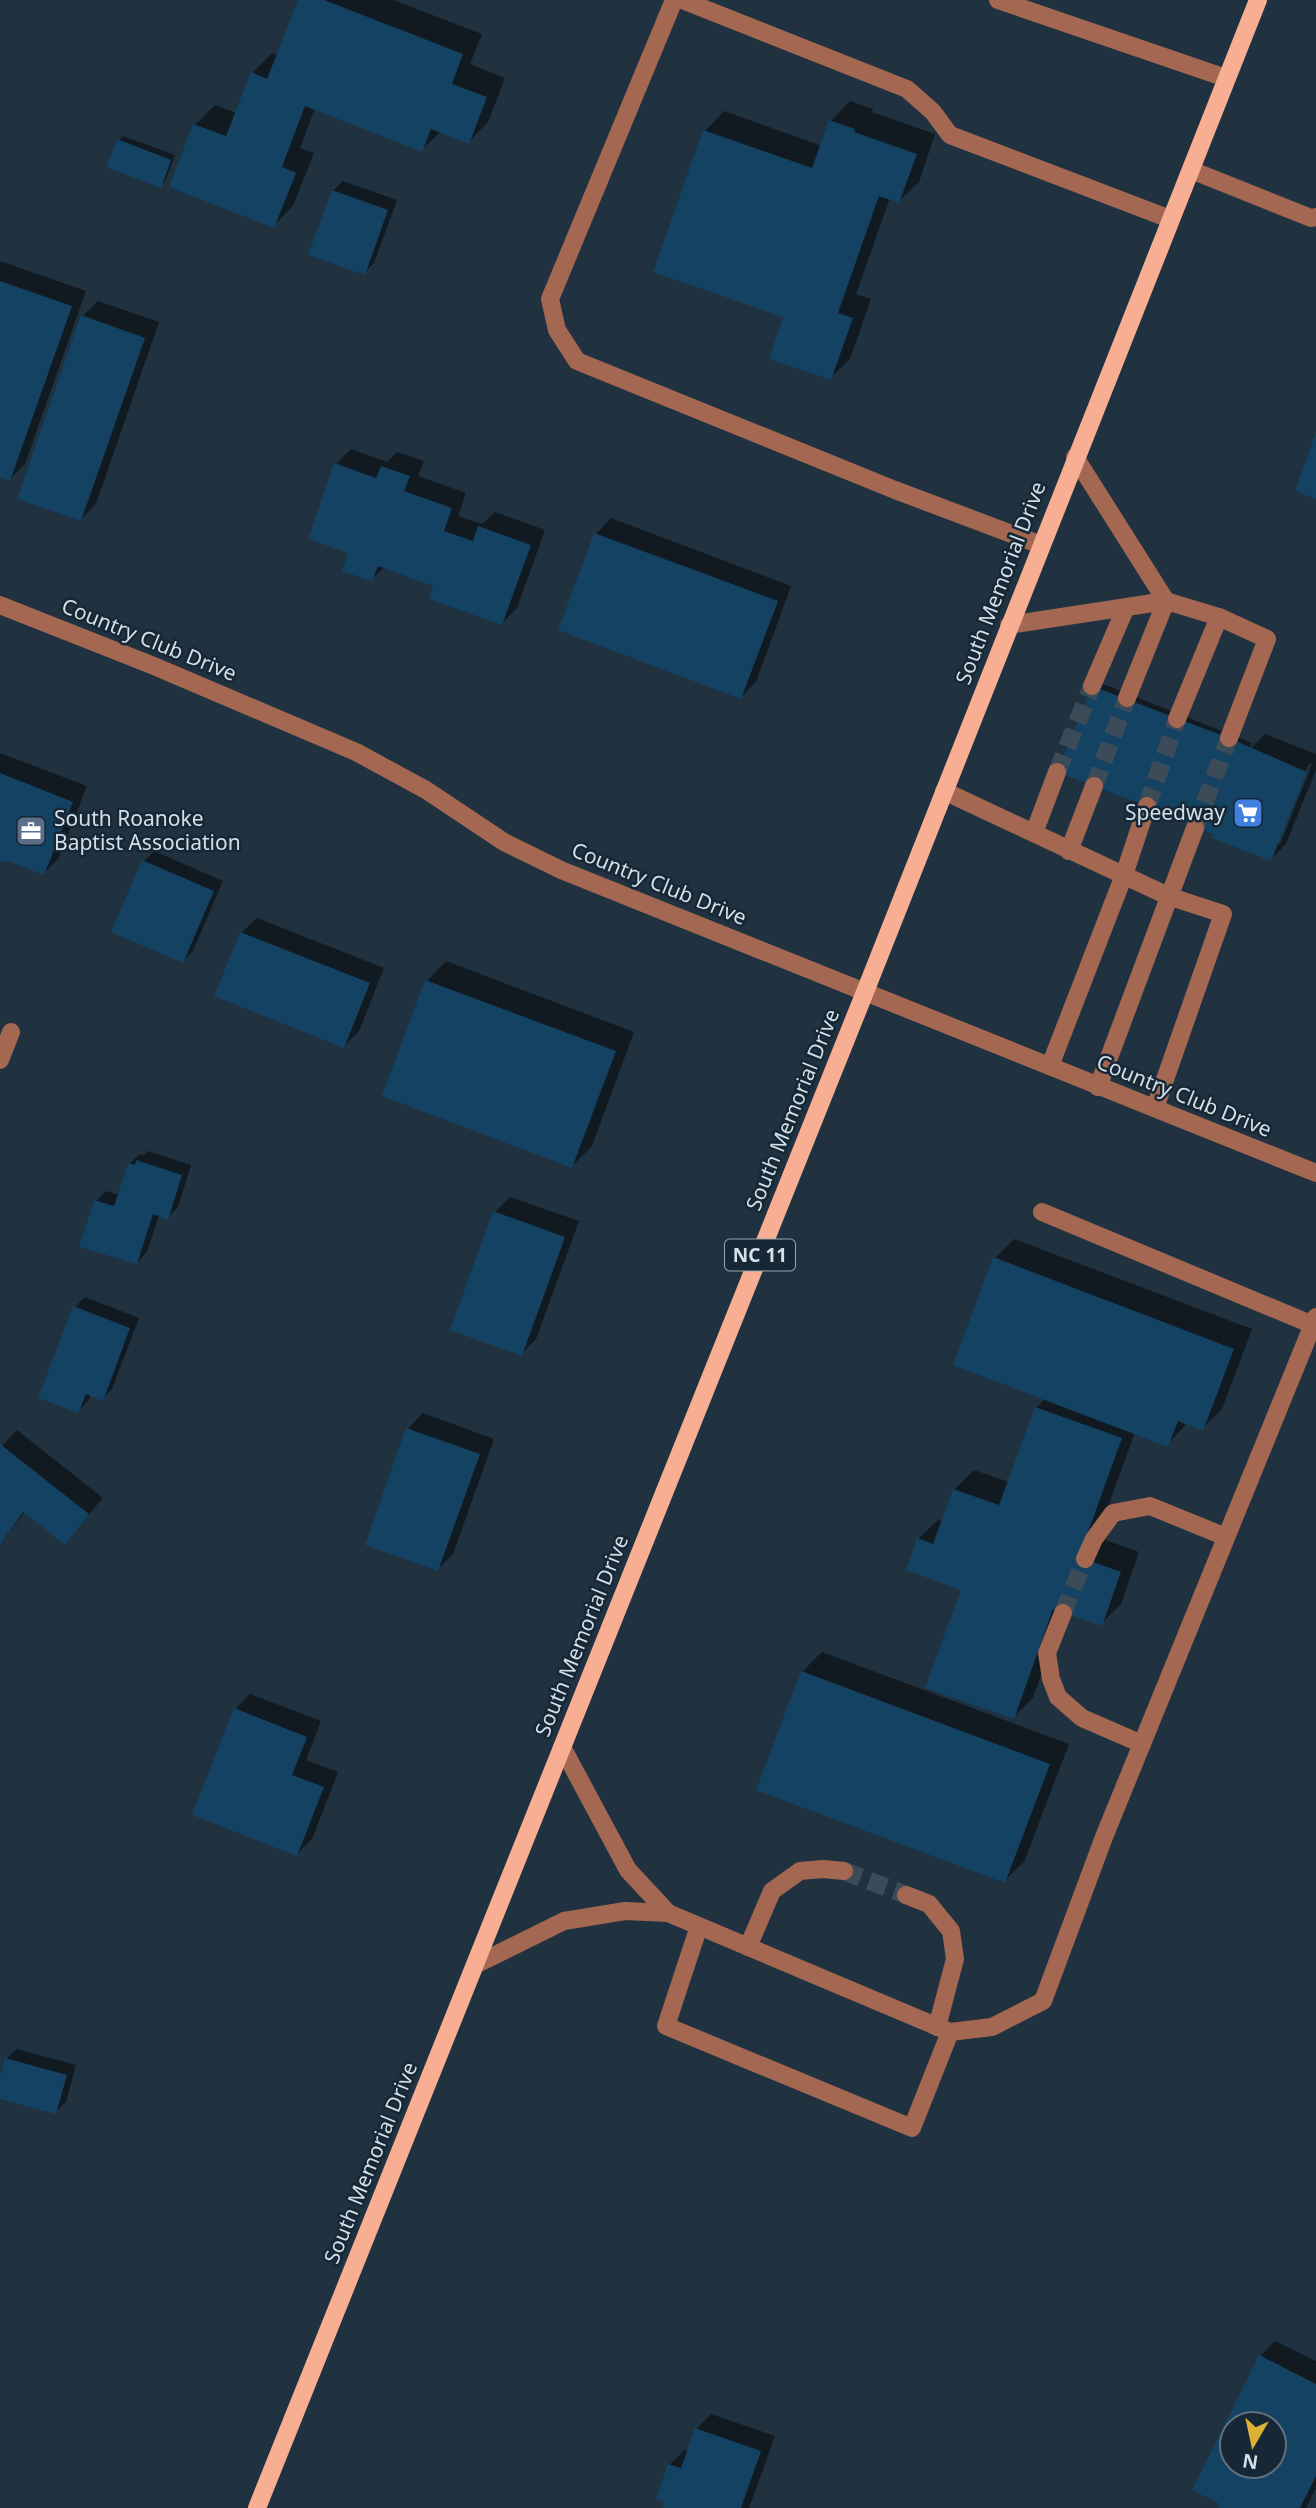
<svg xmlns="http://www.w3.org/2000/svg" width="1316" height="2508" font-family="'Noto Sans',sans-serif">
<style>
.shadow{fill:#0007;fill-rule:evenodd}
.building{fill:#144263;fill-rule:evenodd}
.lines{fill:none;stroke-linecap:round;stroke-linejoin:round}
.minor-tunnel{stroke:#3b4b58;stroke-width:18;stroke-dasharray:18 9;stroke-linecap:butt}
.minor{stroke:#a36752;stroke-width:18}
.major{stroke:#f7ae93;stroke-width:18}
.labels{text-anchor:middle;stroke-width:5;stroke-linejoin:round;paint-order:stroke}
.shield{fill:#162735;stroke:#9ba8b2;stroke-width:2}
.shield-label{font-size:19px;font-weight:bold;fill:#d4dfe8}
.street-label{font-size:21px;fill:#d4dfe8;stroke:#162735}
.poi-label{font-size:21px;fill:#d4dfe8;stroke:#162735;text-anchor:end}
</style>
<rect width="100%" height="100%" fill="#20313f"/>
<g class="shadow">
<polygon points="300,0 393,0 482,34 470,64 505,78 488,122 468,142 441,131 422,150 315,108 300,148 314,153 293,206 273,226 171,186 195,125 215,105 236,113 252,73 272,53 278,56"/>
<polygon points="850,101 873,109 872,112 935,134 919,182 899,201 890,198 856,294 871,299 850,359 830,378 786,316 655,271 705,131 724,111 822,146 831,121"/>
<polygon points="123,136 175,155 165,181 160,186 119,140"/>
<polygon points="343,181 397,200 374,263 364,273 333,191"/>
<polygon points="0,261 86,291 25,464 10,479 0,476"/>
<polygon points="98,301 159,322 96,504 81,519 83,316"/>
<polygon points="351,449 387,462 397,452 424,461 418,476 466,493 458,516 482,524 495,512 545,530 517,608 502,623 435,585 384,567 372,579 351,552 336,464"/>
<polygon points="611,518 791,586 756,682 741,697 596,534"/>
<path d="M1098 682 1252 743 1249 750 1265 734 1316 754V770L1286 844 1271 859 1215 833 1059 771ZM1309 763 1312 764 1280 844H1276Z"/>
<polygon points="0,753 87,786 59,858 44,873 6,858 0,859"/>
<polygon points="154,851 223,881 193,951 183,961 144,861"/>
<polygon points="257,918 384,968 359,1031 344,1046 241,933"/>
<polygon points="446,961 634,1032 592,1146 572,1166 427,981"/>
<polygon points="148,1151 191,1165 178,1207 167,1218 159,1215 147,1252 137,1263 96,1201 106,1191 119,1195 129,1164 140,1154 143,1155"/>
<polygon points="510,1197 579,1221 536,1339 521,1354 495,1212"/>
<polygon points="1014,1239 1252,1329 1222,1409 1202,1429 1187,1423 1167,1445 1135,1432 1097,1537 1139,1552 1121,1604 1101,1624 1064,1611 1033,1698 1013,1717 963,1588 918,1539 938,1520 943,1521 954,1490 974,1470 1009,1482 1036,1408 1046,1398 995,1258"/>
<polygon points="85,1297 139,1318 112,1389 102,1399 91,1394 88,1401 78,1411 75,1307"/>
<polygon points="423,1413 494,1439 453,1554 438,1569 408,1429"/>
<polygon points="17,1430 103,1498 65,1542 25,1511 0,1545 0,1448"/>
<polygon points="822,1652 1069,1744 1024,1862 1004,1881 802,1672"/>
<polygon points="250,1694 321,1721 306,1760 338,1772 312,1839 297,1854 235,1709"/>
<polygon points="17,2049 76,2065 66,2102 55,2112 0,2097 0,2083 6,2059"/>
<path d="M1275 2341 1316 2361V2488L1306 2508H1220L1222 2503 1194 2490 1260 2356ZM1232 2424H1274V2466H1232Z"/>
<polygon points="711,2414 775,2436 749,2508 665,2508 669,2465 685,2450 688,2451 696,2429"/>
</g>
<g class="building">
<polygon points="298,0 324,0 463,54 452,84 487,97 469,144 431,129 422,152 305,106 282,167 296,173 274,228 169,187 193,124 226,136 251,72 267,79"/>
<polygon points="829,120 855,129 854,132 917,154 899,203 879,196 838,313 853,318 831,380 769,359 783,317 653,272 703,130 812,168"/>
<polygon points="117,139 171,160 161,188 106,167"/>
<polygon points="332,190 388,210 365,275 308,255"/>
<polygon points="0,281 72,306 10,481 0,478"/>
<polygon points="81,315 145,338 81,521 17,499"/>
<polygon points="1316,432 1316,499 1295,491"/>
<polygon points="334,463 376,478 381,466 410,476 404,491 452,508 444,531 473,541 478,526 531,545 502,625 429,599 433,586 378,566 372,581 342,571 348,553 308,539"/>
<polygon points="594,533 778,601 741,699 558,630"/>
<polygon points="1092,686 1229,738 1307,772 1271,861 1212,838 1213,834 1147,806 1057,772"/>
<polygon points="0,773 73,802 44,875 5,860 4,863 0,861"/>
<polygon points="142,860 214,891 183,963 111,932"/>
<polygon points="240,932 370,983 344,1048 214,996"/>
<polygon points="425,980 616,1051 572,1168 382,1096"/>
<polygon points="136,1160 182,1175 168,1220 153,1214 137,1264 79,1247 94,1200 114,1206 128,1163 135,1165"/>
<polygon points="493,1211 565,1237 522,1356 450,1330"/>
<polygon points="993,1257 1234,1349 1203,1431 1178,1421 1168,1447 953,1365"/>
<polygon points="73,1306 130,1328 103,1401 86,1394 78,1413 38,1398"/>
<polygon points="1035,1407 1122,1438 1079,1557 1121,1572 1102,1626 1053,1609 1014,1719 925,1688 961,1590 906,1570 917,1538 933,1544 953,1489 999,1505"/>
<polygon points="406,1428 480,1454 438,1571 365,1545"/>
<polygon points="0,1444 89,1514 65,1545 23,1512 0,1545"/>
<polygon points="801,1671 1050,1764 1005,1883 756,1790"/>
<polygon points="234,1708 307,1737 292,1775 324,1787 297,1856 192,1815"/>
<polygon points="5,2058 67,2075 56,2114 0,2099 0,2076"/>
<path d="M1259 2355 1316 2384V2476L1300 2508H1218L1220 2504 1192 2490ZM1232 2424H1274V2466H1232Z"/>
<polygon points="695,2428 761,2451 741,2508 663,2508 665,2502 656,2499 668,2464 681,2468"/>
</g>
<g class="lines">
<g class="minor-tunnel">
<polyline points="1057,772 1092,686"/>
<polyline points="1094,786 1127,698"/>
<polyline points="1147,806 1177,719"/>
<polyline points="1195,828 1229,738"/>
<polyline points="1063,1613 1085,1559"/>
<polyline points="844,1871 906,1895"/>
</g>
<g class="minor">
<polyline points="674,0 550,299 557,330 577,361 895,490 1041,545"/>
<polyline points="682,0 907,89 933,112 950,135 1170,219"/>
<polyline points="998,0 1226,78"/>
<polyline points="1191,170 1311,218 1316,217"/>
<polyline points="1075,457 1166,601 1127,698"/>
<polyline points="0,605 154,666 356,752 426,790 504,842 561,870 1316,1173"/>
<polyline points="1009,625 1166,601 1219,617 1267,639 1229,738"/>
<polyline points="1092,686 1126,607"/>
<polyline points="1177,719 1219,617"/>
<polyline points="944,791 1168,896 1223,914 1155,1108"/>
<polyline points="1034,833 1057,772"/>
<polyline points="1069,851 1094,786"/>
<polyline points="0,1060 11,1032"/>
<polyline points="1050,1066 1124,875 1147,806"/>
<polyline points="1098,1087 1195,828"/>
<polyline points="1042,1212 1313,1325"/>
<polyline points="1085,1559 1094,1539 1113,1513 1150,1506 1226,1537"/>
<polyline points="1063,1613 1047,1653 1051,1679 1058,1697 1082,1718 1142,1744"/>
<polyline points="562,1747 628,1870 668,1913"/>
<polyline points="906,1895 929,1904 951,1931 955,1959 937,2027"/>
<polyline points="748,1947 772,1891 800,1871 823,1869 844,1871"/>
<polyline points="475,1965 564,1921 625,1911 668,1913 950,2032 912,2128 666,2026 699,1926"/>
<polyline points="950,2032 992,2027 1043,2001 1104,1837 1316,1317"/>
</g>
<polyline class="major" points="257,2508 865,992 1258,0"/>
</g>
<defs>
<g id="supermarket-square" transform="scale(1.575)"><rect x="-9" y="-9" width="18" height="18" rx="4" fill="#3f7fe0" stroke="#162735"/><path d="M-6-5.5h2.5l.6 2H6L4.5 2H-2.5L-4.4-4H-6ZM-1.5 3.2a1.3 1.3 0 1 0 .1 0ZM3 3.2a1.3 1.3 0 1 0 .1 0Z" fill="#fff"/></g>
<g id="office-square" transform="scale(1.575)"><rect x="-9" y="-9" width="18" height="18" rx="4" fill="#5c6f8a" stroke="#162735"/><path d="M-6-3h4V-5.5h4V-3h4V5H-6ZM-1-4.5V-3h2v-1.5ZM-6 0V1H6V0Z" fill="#fff"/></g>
</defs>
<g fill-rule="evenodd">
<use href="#supermarket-square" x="1248" y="813"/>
<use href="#office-square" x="31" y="831"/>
</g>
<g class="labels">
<rect class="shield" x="725" y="1239.5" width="70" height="31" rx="5"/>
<g class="shield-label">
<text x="760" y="1262">NC 11</text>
</g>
<g class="street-label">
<text transform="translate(1001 583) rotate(-69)" y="7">South Memorial Drive</text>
<text transform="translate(149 640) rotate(22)" y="7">Country Club Drive</text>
<text transform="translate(659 884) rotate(22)" y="7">Country Club Drive</text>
<text transform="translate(1184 1096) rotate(22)" y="7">Country Club Drive</text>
<text transform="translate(793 1110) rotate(-68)" y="7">South Memorial Drive</text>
<text transform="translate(582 1636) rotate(-68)" y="7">South Memorial Drive</text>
<text transform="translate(371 2163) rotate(-68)" y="7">South Memorial Drive</text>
</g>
<g class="poi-label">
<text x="1225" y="820">Speedway</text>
<text x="54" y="826" text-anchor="start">South Roanoke<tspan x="54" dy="24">Baptist Association</tspan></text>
</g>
</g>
<g transform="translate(1253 2445) rotate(189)"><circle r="33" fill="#162735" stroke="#62717d" stroke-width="2"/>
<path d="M0-5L12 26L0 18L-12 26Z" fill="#dbb233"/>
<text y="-10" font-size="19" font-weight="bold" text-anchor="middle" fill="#d4dfe8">N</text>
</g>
</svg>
